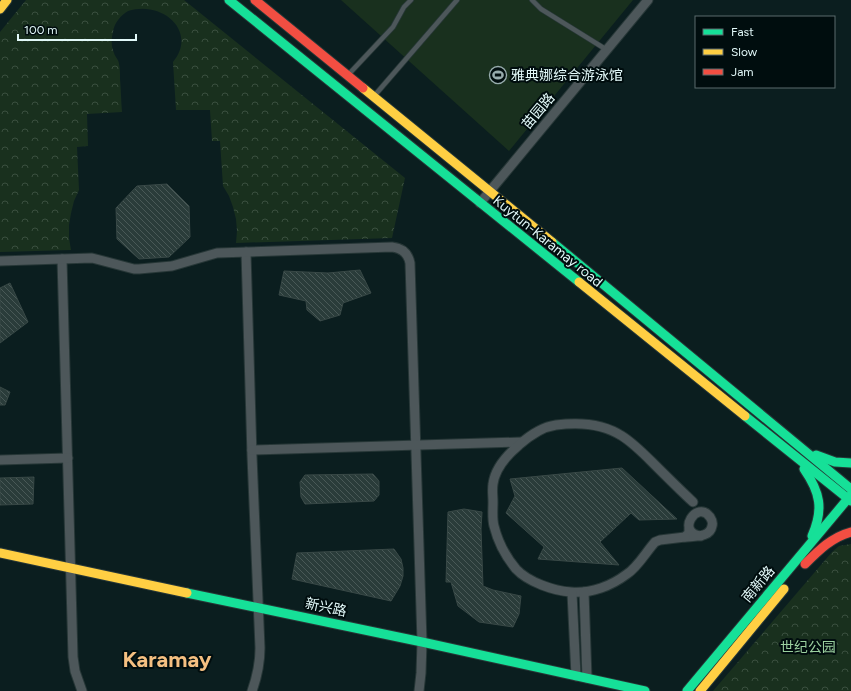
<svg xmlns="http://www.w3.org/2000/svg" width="851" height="691" font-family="Figtree,'Noto Sans SC',sans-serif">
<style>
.park{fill:url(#park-crowns)}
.garden{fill:#19301e}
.building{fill:url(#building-back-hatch);stroke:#384846}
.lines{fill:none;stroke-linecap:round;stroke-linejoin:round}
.lane-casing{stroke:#273737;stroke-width:6}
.street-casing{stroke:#273737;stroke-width:11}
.fast-casing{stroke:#273737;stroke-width:11}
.slow-casing{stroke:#273737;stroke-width:11}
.jam-casing{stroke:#273737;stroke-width:11}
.lane{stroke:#4d575a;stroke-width:4.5}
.street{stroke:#4d575a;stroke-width:9}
.fast{stroke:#16e098;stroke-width:9}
.slow{stroke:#ffcf43;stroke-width:9}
.jam{stroke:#f24e42;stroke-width:9}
.labels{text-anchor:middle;stroke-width:4;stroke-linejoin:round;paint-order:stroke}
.poi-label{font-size:14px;fill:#e2f9f9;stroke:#000d0e;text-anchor:start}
.street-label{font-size:14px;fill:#e2f9f9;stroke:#000d0e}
.park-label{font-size:14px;fill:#9acf9e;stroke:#000d0e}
.town-label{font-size:22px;font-weight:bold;fill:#f4bf81;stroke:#000d0e}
</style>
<defs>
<pattern id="park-crowns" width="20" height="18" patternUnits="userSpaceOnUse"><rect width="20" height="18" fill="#19301e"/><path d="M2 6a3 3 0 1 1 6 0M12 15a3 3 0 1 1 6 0" fill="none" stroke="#3a4f3f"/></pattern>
<pattern id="building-back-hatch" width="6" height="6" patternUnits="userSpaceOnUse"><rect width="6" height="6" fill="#2a3c3a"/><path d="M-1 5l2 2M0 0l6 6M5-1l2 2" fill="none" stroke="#495957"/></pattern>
</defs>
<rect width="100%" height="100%" fill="#0b1e1f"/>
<g class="park">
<path d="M26 0H184L405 178 392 238 236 243 237 231 236 219 233 207 229 196 223 186 220 141H212L210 110H176L173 62C198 32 163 0 128 11 121 15 114 23 113 32 111 39 111 46 114 53 115 57 119 60 119 64 120 68 120 74 120 79 121 90 121 101 122 112L87 114 88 146 77 147 79 190 74 201 71 213 69 225V238L71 250 0 252V32Z"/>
<polygon points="851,544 851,691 713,691 832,552 839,546"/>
</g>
<polygon class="garden" points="341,0 633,0 509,151"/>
<g class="building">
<polygon points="167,184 189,206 190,237 169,257 139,259 117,239 116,208 137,186"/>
<polygon points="360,270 371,293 343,303 340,315 320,321 307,310 306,301 279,295 284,271 328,273"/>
<polygon points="10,283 28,322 0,343 0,288"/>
<polygon points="0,387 10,392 5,405 0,405"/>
<polygon points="622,468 677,519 639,520 631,513 600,542 619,565 538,559 544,547 506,513 515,496 510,479"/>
<polygon points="373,474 379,481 379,495 374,501 305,504 301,497 300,482 305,475"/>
<polygon points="34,477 33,504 0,505 0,478"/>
<polygon points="464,509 482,512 481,529 483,586 493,590 521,596 519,614 513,627 479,622 458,606 451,582 446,582 448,512"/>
<polygon points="394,549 401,559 403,568 403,576 400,586 391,601 292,579 297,553"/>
</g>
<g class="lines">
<g class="lane-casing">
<g id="lane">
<polyline points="532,0 541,9 607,50"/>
<polyline points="348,75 393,27 404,7 411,0"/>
<polyline points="375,95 457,0"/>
</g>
</g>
<g class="street-casing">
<g id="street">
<polyline points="480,203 648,0"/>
<path d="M246 252 252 456 260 648C260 664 257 677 252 691"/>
<polyline points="62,259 73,657 75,671 82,691"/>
<path d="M0 261 92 258 134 269H139L172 266 217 253 392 247C402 248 408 253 410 263L422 642 421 673 419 691"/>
<polyline points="252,450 522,442"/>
<polyline points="0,460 68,458"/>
<path d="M689 528V533L685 537C694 536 710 538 712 526 713 523 712 520 710 517 697 499 675 533 701 536"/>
<path d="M685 537 660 540 655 542C646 552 638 567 627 574 619 580 610 585 601 588 592 591 581 593 571 592 554 591 528 582 516 569 506 557 498 542 494 526 492 519 493 510 493 502 493 496 492 490 493 484 495 468 507 455 519 445 529 436 542 427 556 425 579 422 602 423 622 436 633 443 643 453 652 462 666 476 679 489 693 502"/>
<polyline points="584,592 587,678"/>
<polyline points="572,593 576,676"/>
</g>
</g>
<g class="fast-casing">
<g id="fast">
<polyline points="229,0 579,282"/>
<polyline points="552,242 851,489"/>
<polyline points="745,416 851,501"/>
<polyline points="816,455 835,462 851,463"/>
<path d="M804 469C820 492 824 509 812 536"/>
<polyline points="187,593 422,642 645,691"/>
<polyline points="687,691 851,495"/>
</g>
</g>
<g class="slow-casing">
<g id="slow">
<polyline points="0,9 7,0"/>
<polyline points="363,88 552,242"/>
<polyline points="579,282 745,416"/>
<polyline points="0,553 187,593"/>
<polyline points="700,691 784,589"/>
</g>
</g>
<g class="jam-casing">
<g id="jam">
<polyline points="255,0 363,88"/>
<path d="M805 564C819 550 832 537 851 532"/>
</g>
</g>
<use href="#lane" class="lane"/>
<use href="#street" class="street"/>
<use href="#fast" class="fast"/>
<use href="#slow" class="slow"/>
<use href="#jam" class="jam"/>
</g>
<defs>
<g id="stadium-ring" transform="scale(0.9)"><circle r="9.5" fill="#000d0e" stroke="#97acad" stroke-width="1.5"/><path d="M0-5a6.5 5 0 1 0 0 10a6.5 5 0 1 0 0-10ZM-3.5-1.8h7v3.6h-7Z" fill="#97acad"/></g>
</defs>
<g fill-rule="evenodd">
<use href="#stadium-ring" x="498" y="75"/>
</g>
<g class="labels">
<g class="poi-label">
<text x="511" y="80">雅典娜综合游泳馆</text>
</g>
<g class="street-label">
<text transform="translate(538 111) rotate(-50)" y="5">苗园路</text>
<text transform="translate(548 241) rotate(39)" y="5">Kuytun-Karamay road</text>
<text transform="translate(758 584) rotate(-50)" y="5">南新路</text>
<text transform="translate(326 607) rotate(12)" y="5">新兴路</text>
</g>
<g class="park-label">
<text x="808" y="652">世纪公园</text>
</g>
<g class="town-label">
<text x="167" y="667">Karamay</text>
</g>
</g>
<rect x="695" y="16" width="140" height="72" fill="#000d0e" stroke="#5a6b6c"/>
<rect x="703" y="29" width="20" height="6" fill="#16e098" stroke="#5a6b6c"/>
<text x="731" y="36" font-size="12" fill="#e2f9f9">Fast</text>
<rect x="703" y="49" width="20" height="6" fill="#ffcf43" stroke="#5a6b6c"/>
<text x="731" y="56" font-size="12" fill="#e2f9f9">Slow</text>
<rect x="703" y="69" width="20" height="6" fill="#f24e42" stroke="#5a6b6c"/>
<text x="731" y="76" font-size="12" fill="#e2f9f9">Jam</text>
<path d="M18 34v6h118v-6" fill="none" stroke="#e2f9f9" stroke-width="2"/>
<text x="24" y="34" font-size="12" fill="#e2f9f9" stroke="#000d0e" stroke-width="3" paint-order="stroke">100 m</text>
</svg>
